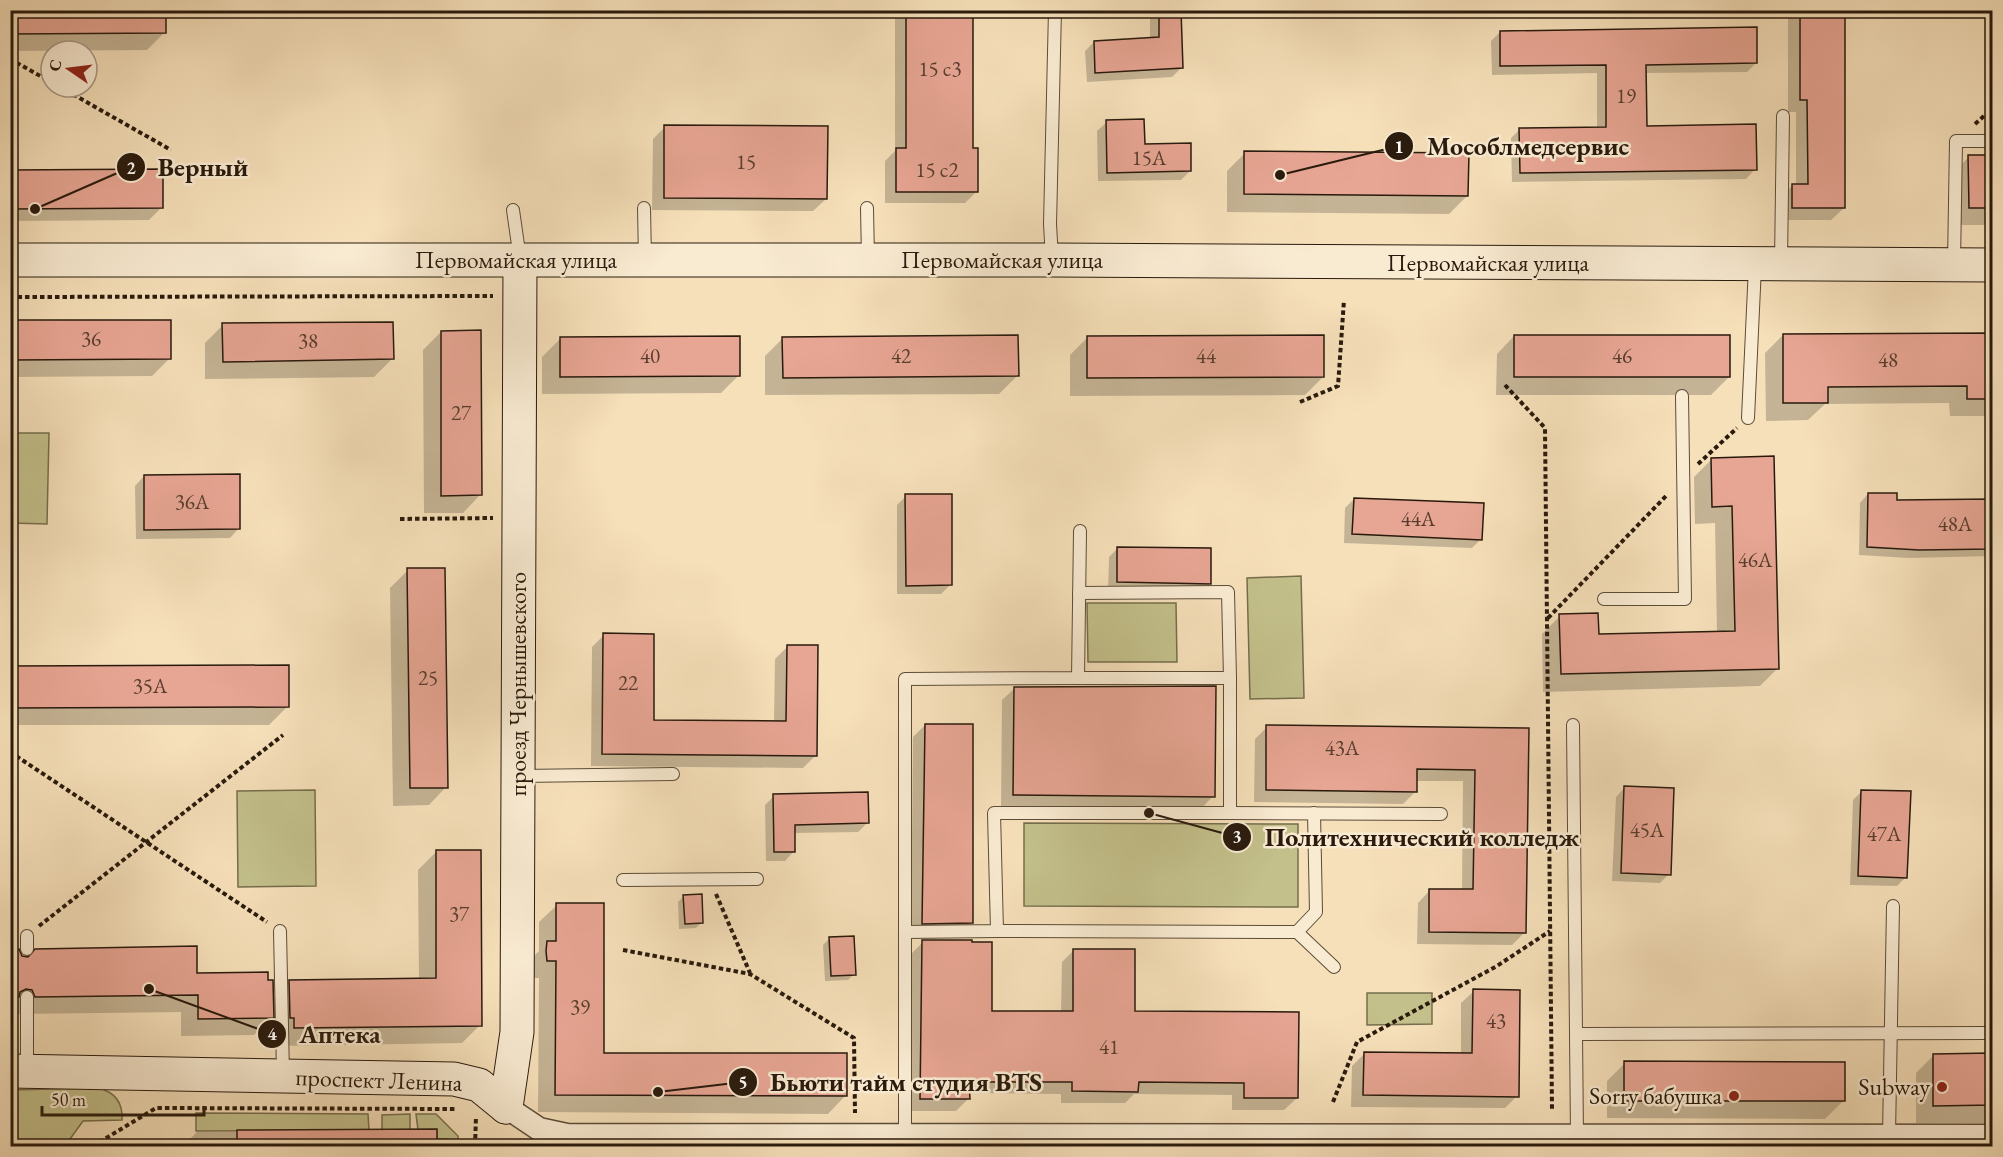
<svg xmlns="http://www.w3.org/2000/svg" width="2003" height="1157" font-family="'EB Garamond',serif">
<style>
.green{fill:#c3c08b;stroke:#766d4c;stroke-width:1.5}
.shadow{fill:#0003}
.building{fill:#e7a593;stroke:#291a0d;stroke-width:1.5}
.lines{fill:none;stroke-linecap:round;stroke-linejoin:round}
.lane-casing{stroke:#5c4c38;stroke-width:14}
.street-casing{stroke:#5c4c38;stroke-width:25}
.secondary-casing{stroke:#291a0d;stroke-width:35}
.path{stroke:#291a0d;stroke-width:4;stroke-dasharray:4.5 3;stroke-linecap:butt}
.lane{stroke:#f9ebd2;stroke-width:12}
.street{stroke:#f9ebd2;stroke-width:22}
.secondary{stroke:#f9ebd2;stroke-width:33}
.poi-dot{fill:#8f2418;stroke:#f9ebd2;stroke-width:2}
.labels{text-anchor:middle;stroke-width:5;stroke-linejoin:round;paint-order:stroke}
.number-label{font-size:21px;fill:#583d2e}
.street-label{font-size:24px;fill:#291a0d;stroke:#f9ebd2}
.poi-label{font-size:24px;fill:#291a0d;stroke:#f9ebd2;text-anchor:end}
.leader{fill:none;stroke:#291a0d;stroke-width:2}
.callout-dot{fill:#291a0d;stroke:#f9ebd2;stroke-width:2}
.mark-label{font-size:18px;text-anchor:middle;font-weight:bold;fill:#fff}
.callout-label{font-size:26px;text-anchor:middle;font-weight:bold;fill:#291a0d;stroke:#f9ebd2;stroke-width:5;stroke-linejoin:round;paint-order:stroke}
</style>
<rect width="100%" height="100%" fill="#f6e0ba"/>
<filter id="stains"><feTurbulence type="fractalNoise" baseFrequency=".00333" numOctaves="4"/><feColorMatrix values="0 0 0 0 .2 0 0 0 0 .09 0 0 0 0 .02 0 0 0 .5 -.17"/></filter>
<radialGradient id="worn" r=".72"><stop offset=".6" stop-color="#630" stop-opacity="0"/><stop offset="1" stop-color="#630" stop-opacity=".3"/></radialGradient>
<g class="green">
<polygon points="11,433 49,433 47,524 11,523"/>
<polygon points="1301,576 1304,698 1250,699 1247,578"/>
<polygon points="1087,603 1176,603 1177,662 1088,662"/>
<polygon points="315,790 316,886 238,887 237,791"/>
<polygon points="1024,823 1298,824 1298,907 1024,906"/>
<polygon points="1367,993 1432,993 1432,1024 1367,1025"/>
<path d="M98 1088C115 1092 123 1103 122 1120L83 1121 65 1146H11L10 1090Z"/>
<polygon points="196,1113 368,1114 369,1130 196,1131"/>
<polygon points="410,1114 410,1130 382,1130 382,1115"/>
<polygon points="416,1114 436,1114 458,1136 459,1146 448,1146 447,1139 437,1139 437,1130 418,1130"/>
</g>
<g class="shadow">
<polygon points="10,10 165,32 147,50 10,51"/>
<polygon points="895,10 972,10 972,150 977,191 965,203 885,203 885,161 895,151"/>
<polygon points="1150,10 1180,10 1181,68 1172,77 1087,82 1085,51 1094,42 1150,39"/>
<polygon points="1788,10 1844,10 1844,208 1831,220 1780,220 1780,198 1792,186 1796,186 1796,112 1788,112"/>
<polygon points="1500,32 1756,63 1747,72 1645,73 1645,127 1755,169 1746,179 1512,182 1511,138 1520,129 1597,128 1597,73 1492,75 1491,41"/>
<polygon points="1107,122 1143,146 1190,171 1181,180 1098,181 1097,131"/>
<polygon points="665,127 826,199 813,211 652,210 653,139"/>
<polygon points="1245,153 1467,196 1449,214 1227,212 1227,171"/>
<polygon points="1992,156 1992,225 1951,225 1951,174 1969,157"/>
<polygon points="10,172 161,208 149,220 10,221"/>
<polygon points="10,321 170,358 152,376 10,377"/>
<polygon points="223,325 392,359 374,377 205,379 205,343"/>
<polygon points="441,332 480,495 463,513 424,513 423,350"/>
<polygon points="1783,335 1992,335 1992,412 1988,416 1950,416 1949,403 1825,404 1808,420 1766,421 1765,353"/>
<polygon points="1514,336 1729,377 1711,395 1496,395 1497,354"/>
<polygon points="1088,337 1323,377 1305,395 1070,396 1070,355"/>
<polygon points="783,338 1017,376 999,394 765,395 765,356"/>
<polygon points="560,339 739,375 721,393 542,394 542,357"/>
<polygon points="1772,458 1778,668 1760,686 1543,692 1542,634 1560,616 1597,636 1717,633 1715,523 1695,524 1694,477 1712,459"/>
<polygon points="144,476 239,528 230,538 136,539 135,486"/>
<polygon points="1868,494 1895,502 1992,500 1992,556 1909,558 1859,555 1860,503"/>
<polygon points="906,496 950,585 941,594 897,594 897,505"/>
<polygon points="1354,499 1481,539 1472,548 1344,543 1345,508"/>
<polygon points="1118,548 1209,583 1200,592 1108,591 1109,557"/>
<polygon points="408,570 446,787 429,805 393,806 390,588"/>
<polygon points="604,635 652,722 774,723 775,659 787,647 815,756 803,768 591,766 592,647"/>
<polygon points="10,667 287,707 269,725 10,725"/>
<polygon points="1015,688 1213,796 1201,809 1001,807 1002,700"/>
<polygon points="925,725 971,922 959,935 911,935 913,737"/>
<polygon points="1267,727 1527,730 1525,932 1512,945 1417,944 1418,903 1430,890 1462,891 1463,781 1416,781 1416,791 1403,804 1254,802 1255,739"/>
<polygon points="1625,787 1669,874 1660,883 1612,881 1616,797"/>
<polygon points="1862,791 1906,877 1897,886 1850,885 1853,800"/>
<polygon points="774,796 867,823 858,832 793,833 794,851 785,861 766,861 765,805"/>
<polygon points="436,852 480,1025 462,1043 277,1046 277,1035 273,1035 272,1017 254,1035 181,1036 181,1012 17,1014 10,1007 10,951 21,957 195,974 272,1000 290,981 419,980 418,870"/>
<polygon points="684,896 702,922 696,928 679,929 678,902"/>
<polygon points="557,905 602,1055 845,1096 828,1114 538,1112 539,978 529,978 529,961 539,951 539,922"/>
<polygon points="829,939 854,974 848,980 825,981 823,945"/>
<polygon points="971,941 990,1012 1061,1013 1062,962 1074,950 1134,1013 1297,1098 1284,1110 1232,1110 1232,1095 1134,1094 1125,1103 1061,1103 1061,1094 968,1093 968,1099 956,1111 908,1111 909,956 921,944"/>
<polygon points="1474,991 1517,1096 1505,1108 1351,1107 1352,1066 1364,1054 1461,1054 1461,1003"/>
<polygon points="1934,1055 1992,1055 1992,1123 1916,1123 1916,1073"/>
<polygon points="1625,1063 1843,1101 1825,1119 1607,1118 1607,1081"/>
<polygon points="436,1131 436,1146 188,1146 188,1141 197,1132"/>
</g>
<g class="building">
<polygon points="10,10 166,10 166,33 10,34"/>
<polygon points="906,10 973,10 973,148 978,148 978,192 896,192 896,148 906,148"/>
<polygon points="1159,10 1181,10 1183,68 1095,73 1094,41 1159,37"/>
<polygon points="1800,10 1845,10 1845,208 1792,208 1792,184 1808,184 1807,100 1800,100"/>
<polygon points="1757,27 1757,63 1646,65 1647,126 1756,124 1757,170 1520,173 1519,128 1606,127 1606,65 1500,66 1500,31"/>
<polygon points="1144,119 1145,144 1191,143 1191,171 1107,173 1106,120"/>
<polygon points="664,125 828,126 827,199 664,198"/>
<polygon points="1244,151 1469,153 1468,196 1244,194"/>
<polygon points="1968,155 1992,155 1992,208 1969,208"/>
<polygon points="163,169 163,208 10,209 10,170"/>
<polygon points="10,320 171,320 171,359 10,360"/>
<polygon points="393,322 394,359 223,362 222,323"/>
<polygon points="481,330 482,495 441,496 441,331"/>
<polygon points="1992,333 1992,399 1967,399 1967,386 1828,387 1828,403 1783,403 1783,334"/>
<polygon points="1018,335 1019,376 783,378 782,337"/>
<polygon points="1324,335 1324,377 1087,378 1087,336"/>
<rect x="1514" y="335" width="216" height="42"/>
<polygon points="740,336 740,376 560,377 560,337"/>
<polygon points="1774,456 1779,669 1561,674 1559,614 1598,613 1599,634 1735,631 1732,506 1712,507 1711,458"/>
<polygon points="240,474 240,529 144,530 144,475"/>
<polygon points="1868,493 1897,493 1897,500 1992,499 1992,549 1919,550 1867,547"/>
<polygon points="905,494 952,494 952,585 906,586"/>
<polygon points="1354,498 1484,503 1482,540 1352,534"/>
<polygon points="1117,547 1211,548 1211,584 1117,582"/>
<polygon points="407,568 445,568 448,788 410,788"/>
<polygon points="603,633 654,634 654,720 786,721 787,645 818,645 817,756 602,754"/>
<polygon points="289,665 289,707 10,708 10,666"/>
<polygon points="1216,686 1215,797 1013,795 1014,687"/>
<polygon points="925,724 973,724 973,923 922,924"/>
<polygon points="1266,725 1529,728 1526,933 1429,932 1429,889 1473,889 1475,770 1417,769 1417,792 1266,790"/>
<polygon points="1624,786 1674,788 1671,875 1621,873"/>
<polygon points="1861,790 1911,791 1907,878 1858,876"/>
<polygon points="868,792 869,823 795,825 795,852 774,852 773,794"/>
<polygon points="436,850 481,850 482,1026 294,1028 294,1018 290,1018 289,980 436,978"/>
<polygon points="702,894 703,923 685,924 683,895"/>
<polygon points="556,903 604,903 604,1053 847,1053 847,1096 555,1095 556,961 547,961 546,951 547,941 556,941"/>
<polygon points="854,936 856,975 831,976 829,937"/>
<polygon points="922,940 972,940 972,942 992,942 992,1011 1073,1011 1073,949 1135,949 1135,1011 1299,1012 1298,1098 1244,1098 1244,1083 1139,1082 1138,1092 1072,1091 1072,1082 969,1082 970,1099 920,1099"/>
<polygon points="197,946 197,973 268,972 268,980 273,980 274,1018 198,1019 198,995 35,997 32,990 26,989 20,992 19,997 10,997 10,949 19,949 22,956 28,957 35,949"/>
<polygon points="1473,989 1520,990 1519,1097 1363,1095 1364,1052 1472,1053"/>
<polygon points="1992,1053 1992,1105 1933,1106 1933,1054"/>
<polygon points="1624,1061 1845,1062 1845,1101 1624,1101"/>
<polygon points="437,1129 437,1146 237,1146 237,1130"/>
</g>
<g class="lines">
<g class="lane-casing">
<g id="lane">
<polyline points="644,208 645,259"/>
<polyline points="867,208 868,258"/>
<polyline points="513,210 520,259"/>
<polyline points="1052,259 1050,224 1055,10"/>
<polyline points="1781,262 1783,116"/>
<polyline points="1954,263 1956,141 1992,141"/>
<polyline points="1748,418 1755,266"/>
<polyline points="1079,593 1228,592 1230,678"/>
<polyline points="1604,599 1685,599 1682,396"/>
<polyline points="1573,725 1577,1136"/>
<polyline points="519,776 673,774"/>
<polyline points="1230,813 1441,814"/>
<polyline points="623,880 757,879"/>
<polyline points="280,931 283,1074"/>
<polyline points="997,931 1297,932 1334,967"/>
<polyline points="905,932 997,931 994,813 1230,813 1230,678 1078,678"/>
<polyline points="1297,932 1316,912 1314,813"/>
<polyline points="27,949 27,936"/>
<polyline points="1578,1034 1992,1033"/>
<polyline points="27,1071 27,997"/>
<polyline points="1889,1136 1893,906"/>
<polyline points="905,1137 905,679 1078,678 1080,531"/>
</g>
</g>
<g class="street-casing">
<polyline id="street" points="506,1107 539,1129 567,1135 1992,1136"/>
</g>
<g class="secondary-casing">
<g id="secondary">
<polyline points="10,260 1052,260 1992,265"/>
<polyline points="10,1071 454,1079 479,1085 506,1107"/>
<polyline points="506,1107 517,1032 520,260"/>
</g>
</g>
<g class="path">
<polyline points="10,59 51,82"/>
<polyline points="60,87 171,150"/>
<polyline points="1975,124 1992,109"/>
<polyline points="10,297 493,296"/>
<polyline points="1505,385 1545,428 1552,1109"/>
<polyline points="1300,402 1338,386 1344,300"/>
<polyline points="1698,464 1737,428"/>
<polyline points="400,519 493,518"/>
<polyline points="1548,618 1667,495"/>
<polyline points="10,752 267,922"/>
<polyline points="716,894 750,973"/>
<polyline points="39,926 283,735"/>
<polyline points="623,950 750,974 854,1038 855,1113"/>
<polyline points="1333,1102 1357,1042 1497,966 1550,931"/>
<polyline points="93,1146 156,1108 457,1109"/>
<polyline points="475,1146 476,1116"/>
</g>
<use href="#lane" class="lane"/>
<use href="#street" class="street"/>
<use href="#secondary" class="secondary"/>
</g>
<g class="poi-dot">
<circle cx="1942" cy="1087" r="6"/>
<circle cx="1734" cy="1096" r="6"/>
</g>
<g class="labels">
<g class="number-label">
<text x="940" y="76">15 с3</text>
<text x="1626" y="103">19</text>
<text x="1149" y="165">15А</text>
<text x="746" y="169">15</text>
<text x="937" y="177">15 с2</text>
<text x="91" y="346">36</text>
<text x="308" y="348">38</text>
<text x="650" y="363">40</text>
<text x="901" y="363">42</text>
<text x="1206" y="363">44</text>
<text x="1622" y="363">46</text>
<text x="1888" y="367">48</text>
<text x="461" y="420">27</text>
<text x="192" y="509">36А</text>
<text x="1418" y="526">44А</text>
<text x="1955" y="531">48А</text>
<text x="1755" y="567">46А</text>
<text x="428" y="685">25</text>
<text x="628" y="690">22</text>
<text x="150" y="693">35А</text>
<text x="1342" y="755">43А</text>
<text x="1647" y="837">45А</text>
<text x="1884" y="841">47А</text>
<text x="459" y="921">37</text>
<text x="580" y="1014">39</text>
<text x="1496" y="1028">43</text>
<text x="1109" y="1054">41</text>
</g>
<g class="street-label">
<text x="516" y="268">Первомайская улица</text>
<text x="1002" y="268">Первомайская улица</text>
<text x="1488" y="271">Первомайская улица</text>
<text transform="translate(518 684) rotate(-90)" y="8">проезд Чернышевского</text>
<text transform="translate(379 1080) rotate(2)" y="8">проспект Ленина</text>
</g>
<g class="poi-label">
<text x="1930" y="1095">Subway</text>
<text x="1722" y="1104">Sorry бабушка</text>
</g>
</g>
<path class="leader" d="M1280 175L1399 146M35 209L131 167M1149 813L1237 837M149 989L272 1034M658 1092L743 1082"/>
<g class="callout-dot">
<circle cx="1280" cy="175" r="6"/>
<circle cx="35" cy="209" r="6"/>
<circle cx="1149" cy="813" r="6"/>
<circle cx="149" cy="989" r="6"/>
<circle cx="658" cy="1092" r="6"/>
<circle cx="1399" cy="146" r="15"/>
<circle cx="131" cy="167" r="15"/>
<circle cx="1237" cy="837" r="15"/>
<circle cx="272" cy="1034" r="15"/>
<circle cx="743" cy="1082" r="15"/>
</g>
<g class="mark-label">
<text x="1399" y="153">1</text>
<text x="131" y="174">2</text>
<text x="1237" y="843">3</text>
<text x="272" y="1040">4</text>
<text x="743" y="1089">5</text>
</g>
<g class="callout-label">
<text x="1528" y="155">Мособлмедсервис</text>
<text x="203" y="176">Верный</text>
<text x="1422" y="846">Политехнический колледж</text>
<text x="340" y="1043">Аптека</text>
<text x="906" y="1091">Бьюти тайм студия BTS</text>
</g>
<rect width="2003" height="1157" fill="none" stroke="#f6e0ba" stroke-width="36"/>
<rect x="12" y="12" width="1979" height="1133" fill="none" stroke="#291a0d" stroke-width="3"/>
<rect x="18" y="18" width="1967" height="1121" fill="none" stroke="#291a0d" stroke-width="1.5"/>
<g transform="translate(69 69) rotate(284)"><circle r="28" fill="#f9ebd2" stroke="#a69783" stroke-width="1.5"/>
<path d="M0-4.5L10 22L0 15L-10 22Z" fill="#8f2418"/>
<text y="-9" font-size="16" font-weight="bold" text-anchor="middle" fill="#291a0d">С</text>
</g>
<path d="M42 1106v9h162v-9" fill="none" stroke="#291a0d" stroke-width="3"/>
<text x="51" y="1106" font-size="18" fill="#291a0d" stroke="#f9ebd2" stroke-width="4.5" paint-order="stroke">50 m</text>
<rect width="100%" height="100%" filter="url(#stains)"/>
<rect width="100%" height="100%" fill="url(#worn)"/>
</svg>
